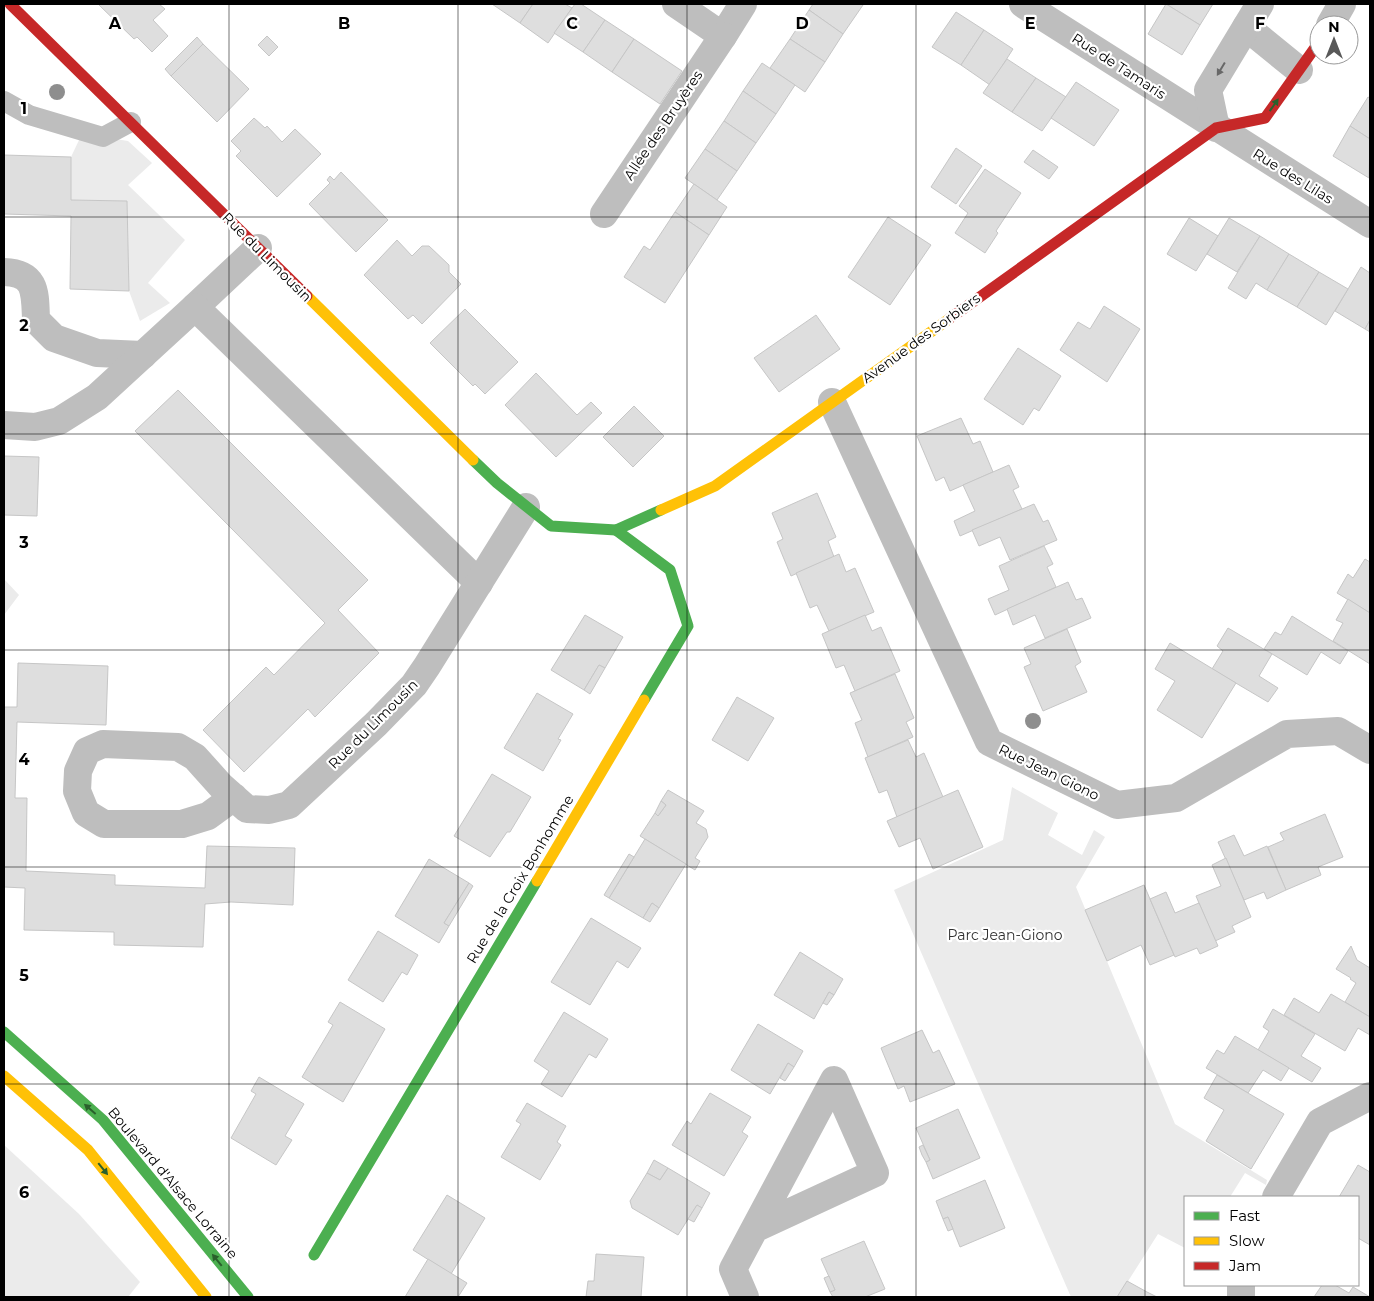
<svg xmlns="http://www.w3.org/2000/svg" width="1374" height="1301" font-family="Montserrat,sans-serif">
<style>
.green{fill:#ebebeb}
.building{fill:#dedede;stroke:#c6c6c6}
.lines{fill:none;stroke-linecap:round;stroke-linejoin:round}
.lane{stroke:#bebebe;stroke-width:20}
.street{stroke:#bebebe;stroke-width:28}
.fast{stroke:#4caf50;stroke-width:11}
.slow{stroke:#ffc107;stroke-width:11}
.jam{stroke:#c62828;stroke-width:11}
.tree{fill:#8e8e8e}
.oneway{fill:#686868}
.oneway2{fill:#2a602c}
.grid{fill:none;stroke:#000;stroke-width:1;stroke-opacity:0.55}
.labels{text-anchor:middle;stroke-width:4.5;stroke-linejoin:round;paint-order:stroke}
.street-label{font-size:14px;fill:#000;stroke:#fff}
.park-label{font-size:14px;fill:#313131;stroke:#fff}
.grid-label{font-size:16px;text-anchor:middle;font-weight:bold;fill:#000;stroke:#fff;stroke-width:4.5;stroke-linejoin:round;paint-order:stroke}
</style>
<rect width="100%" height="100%" fill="#fff"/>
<g class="green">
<polygon points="103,137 128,141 152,163 128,185 185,240 148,283 170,303 140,321 129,291 127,201 71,200 71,157 80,138"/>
<polygon points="4,579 19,595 4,615"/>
<polygon points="1012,787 1058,813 1048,835 1082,855 1094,830 1105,837 1076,887 1175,1124 1267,1180 1266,1185 1245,1173 1230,1197 1185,1197 1185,1248 1158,1234 1118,1297 1071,1297 894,890 1003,840"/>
<polygon points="4,1145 79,1214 140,1282 128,1297 4,1297"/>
</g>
<g class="building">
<polygon points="98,4 159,4 165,9 153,20 168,36 152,52 137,37 134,39"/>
<polygon points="492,4 533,4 520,23"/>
<polygon points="533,4 565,4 572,8 548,43 520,23"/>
<polygon points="575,4 581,4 605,20 583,52 554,33"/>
<polygon points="813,4 861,4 863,5 843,34 809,10"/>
<polygon points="1166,4 1213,4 1200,25"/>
<polygon points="1166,4 1200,25 1182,55 1148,34"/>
<polygon points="809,10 843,34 825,62 790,39"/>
<polygon points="956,12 984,30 961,65 932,47"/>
<polygon points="605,20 634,39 612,72 583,52"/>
<polygon points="984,30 1013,49 990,85 961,65"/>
<polygon points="267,36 278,47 269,56 258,45"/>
<polygon points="197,37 203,44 171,76 165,69"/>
<polygon points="634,39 682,71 660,104 612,72"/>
<polygon points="790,39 825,62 805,92 770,68"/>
<polygon points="203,44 249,89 217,122 171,76"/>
<polygon points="1007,59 1036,78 1012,112 983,93"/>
<polygon points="762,63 795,85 776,114 743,91"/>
<polygon points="1036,78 1066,97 1042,131 1012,112"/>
<polygon points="1076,82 1119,110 1094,146 1051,118"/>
<polygon points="743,91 776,114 756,143 724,121"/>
<polygon points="1368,97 1370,98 1370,139 1350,126"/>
<polygon points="254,118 265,128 267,126 282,142 295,129 321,154 277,197 236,156 241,151 231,141"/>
<polygon points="724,121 756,143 737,171 705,149"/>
<polygon points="1350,126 1370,139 1369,178 1333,156"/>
<polygon points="956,148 982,166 956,204 931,187"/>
<polygon points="705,149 737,171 717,200 685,178"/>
<polygon points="1033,150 1058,167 1049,179 1024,162"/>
<polygon points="4,155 71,157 71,200 127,201 129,291 70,289 71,216 4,214"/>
<polygon points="985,169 1021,193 996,231 998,233 985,253 955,233 968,213 959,206"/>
<polygon points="341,172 388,220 356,252 309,204 330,183 327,180 330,176 334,180"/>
<polygon points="694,184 727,207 709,235 675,212"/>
<polygon points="675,212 709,235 665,303 624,277 644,246 650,250"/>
<polygon points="888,217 931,245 890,305 848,277"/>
<polygon points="1189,218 1218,236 1196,271 1167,254"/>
<polygon points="1229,218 1260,236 1237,272 1207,254"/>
<polygon points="1260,236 1289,254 1267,290 1256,283 1246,299 1228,288"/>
<polygon points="397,240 412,256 422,246 429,246 449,265 449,272 461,284 422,324 413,315 408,319 364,275"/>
<polygon points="1289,254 1319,272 1297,307 1267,290"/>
<polygon points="1361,267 1370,273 1370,320 1365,329 1335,311"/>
<polygon points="1319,272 1348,289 1326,325 1297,307"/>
<polygon points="1104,306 1140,329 1107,382 1060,350 1078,322 1090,329"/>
<polygon points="465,309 518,362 485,394 475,384 473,386 430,343"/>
<polygon points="816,315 840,349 779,392 754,358"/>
<polygon points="1370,320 1370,332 1365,329"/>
<polygon points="1018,348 1061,376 1039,411 1034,408 1023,425 984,399"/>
<polygon points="536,373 577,415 591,402 602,413 556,457 505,405"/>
<polygon points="178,390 368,580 338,610 379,653 315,717 308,709 244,772 203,730 266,667 274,675 325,623 135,431"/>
<polygon points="634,406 664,436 633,467 603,437"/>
<polygon points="961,418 973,444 980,441 993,472 950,491 944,477 936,481 917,436"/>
<polygon points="4,456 39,457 37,516 4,515"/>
<polygon points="1009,465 1019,487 1013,490 1022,509 960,536 954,521 975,511 963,485"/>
<polygon points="817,493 836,537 828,541 834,557 791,576 777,542 783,539 772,513"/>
<polygon points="1034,504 1043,522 1048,520 1057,540 1010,560 1000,537 979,546 972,530"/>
<polygon points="1044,546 1053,564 1047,567 1056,587 995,615 988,599 1009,590 999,566"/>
<polygon points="839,554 846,572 855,568 874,612 829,631 817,605 810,608 796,573"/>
<polygon points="1365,559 1370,562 1370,613 1337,593 1348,574 1353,578"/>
<polygon points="1068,582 1076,600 1082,598 1091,618 1045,638 1035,615 1013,625 1007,609"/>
<polygon points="1348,599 1370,613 1370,664 1333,641 1343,623 1336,620"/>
<polygon points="585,615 623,637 605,668 599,665 584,690 551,670"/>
<polygon points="865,615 872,631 881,627 900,671 855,691 844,665 836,668 822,634"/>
<polygon points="1292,616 1348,651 1340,664 1321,652 1307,675 1264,649 1275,632 1281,635"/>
<polygon points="1228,628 1272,654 1259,676 1278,688 1268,702 1212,669 1223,651 1217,646"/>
<polygon points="1067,629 1081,662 1075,666 1087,692 1043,711 1024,667 1031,664 1024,648"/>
<polygon points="1170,643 1236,683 1202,738 1157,710 1175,681 1155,669"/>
<polygon points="18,663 108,666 106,725 17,722 15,798 27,798 26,871 115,875 115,885 205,888 207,846 295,848 293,905 231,902 205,904 203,947 114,945 114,932 24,930 25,888 4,887 4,707 17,707"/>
<polygon points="599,665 605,668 590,694 584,690"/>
<polygon points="895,674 914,718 906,722 913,737 868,757 855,723 862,720 850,693"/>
<polygon points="537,693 573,714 558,739 561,740 543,771 504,748"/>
<polygon points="737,697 774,718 748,761 712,740"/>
<polygon points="908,740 916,757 924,753 943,797 897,817 887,790 879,793 865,758"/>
<polygon points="492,774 531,797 510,832 507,832 490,857 454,836"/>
<polygon points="668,790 704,811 696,823 706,829 708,837 695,858 700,861 695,870 640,836 655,813 658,816 666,805 661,801"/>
<polygon points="958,790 983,847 933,869 920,838 899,847 887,821"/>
<polygon points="661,801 666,805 658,816 655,813"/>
<polygon points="1325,814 1343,857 1318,867 1321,875 1286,890 1268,847 1284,840 1280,833"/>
<polygon points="1234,835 1244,856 1267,846 1286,890 1267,899 1264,892 1244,900 1218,842"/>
<polygon points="645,839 686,864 659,908 652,903 643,918 609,898"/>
<polygon points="629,854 634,857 609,898 604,895"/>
<polygon points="1226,858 1251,917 1232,926 1235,932 1215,941 1196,896 1221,886 1212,865"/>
<polygon points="429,859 469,883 444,923 449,926 439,943 395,916"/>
<polygon points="469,883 473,886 449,926 444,923"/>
<polygon points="1144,885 1174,955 1150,965 1141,945 1107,961 1085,910"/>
<polygon points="1166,892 1175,913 1199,903 1218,946 1200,954 1197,948 1175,957 1150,899"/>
<polygon points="652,903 659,908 650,922 643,918"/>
<polygon points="591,918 641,948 628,968 617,961 590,1005 551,982"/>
<polygon points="378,931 418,955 407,975 402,972 383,1002 348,980"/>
<polygon points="1351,946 1357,960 1370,968 1370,1017 1345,1002 1356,983 1350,979 1351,978 1336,969"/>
<polygon points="800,952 843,979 834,995 829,992 814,1019 774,995"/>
<polygon points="829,992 834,995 827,1005 823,1003"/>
<polygon points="1331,994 1370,1017 1370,1035 1358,1028 1345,1051 1284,1015 1294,998 1319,1013"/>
<polygon points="340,1002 385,1029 343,1102 302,1077 333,1025 328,1022"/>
<polygon points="1273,1009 1315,1034 1301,1056 1321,1068 1312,1082 1258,1050 1269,1031 1263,1027"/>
<polygon points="564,1012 608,1039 596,1058 589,1054 562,1097 541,1084 549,1071 534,1061"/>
<polygon points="758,1024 803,1051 794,1067 788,1063 770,1094 731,1070"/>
<polygon points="922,1030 933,1053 939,1050 955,1084 910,1102 904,1086 898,1089 881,1048"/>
<polygon points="1235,1036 1289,1068 1281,1081 1263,1070 1248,1093 1206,1068 1217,1050 1224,1054"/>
<polygon points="788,1063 794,1067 785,1081 780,1078"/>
<polygon points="1217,1075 1284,1114 1251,1169 1206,1141 1224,1110 1204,1098"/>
<polygon points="259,1077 304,1104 285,1136 292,1140 276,1165 231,1138 256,1094 251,1091"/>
<polygon points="710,1093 751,1117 742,1132 748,1136 724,1176 672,1145 687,1121 691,1124"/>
<polygon points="527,1103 566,1126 557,1142 561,1145 540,1180 501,1157 521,1124 516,1121"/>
<polygon points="958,1109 980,1158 933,1179 926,1162 930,1160 916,1128"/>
<polygon points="923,1145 930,1160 926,1162 922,1155 919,1147"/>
<polygon points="654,1160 668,1168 660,1180 647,1173"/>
<polygon points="1358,1165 1370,1172 1370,1245 1358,1238 1358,1197 1339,1197"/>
<polygon points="668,1168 710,1193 702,1208 697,1205 678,1235 632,1208 630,1201 647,1173 660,1180"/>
<polygon points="985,1180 1005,1228 960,1247 948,1217 943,1219 936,1201"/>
<polygon points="447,1195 485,1218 451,1274 413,1250"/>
<polygon points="697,1205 702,1208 694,1222 688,1219"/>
<polygon points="948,1217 953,1229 948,1231 943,1219"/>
<polygon points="864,1241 885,1289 865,1297 833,1297 830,1292 835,1290 821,1259"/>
<polygon points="596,1254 644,1257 641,1297 586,1297 588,1281 594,1281"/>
<polygon points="428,1259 467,1283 458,1297 405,1297"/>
<polygon points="829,1276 835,1290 830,1292 824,1278"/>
<polygon points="1127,1281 1147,1292 1157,1297 1117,1297"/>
<polygon points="1322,1285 1335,1285 1349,1293 1353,1287 1370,1297 1314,1297"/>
</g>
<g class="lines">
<polyline class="lane" points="4,101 29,115 103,137 131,122"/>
<g class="street">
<polyline points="676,4 723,36 743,4"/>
<polyline points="1023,4 1370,224"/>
<polyline points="1330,25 1342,4"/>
<polyline points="1246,27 1299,70"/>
<polyline points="1216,128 1208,90 1260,4"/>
<polyline points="604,214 723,36"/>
<path d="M4 272C37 273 35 293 36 320L54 338 97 353 143 355"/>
<polyline points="195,307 258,248"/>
<polyline points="832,402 989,742 1117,805 1176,798 1287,734 1338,731 1370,750"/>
<polyline points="4,425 35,427 59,421 97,397 195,307 479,583"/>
<polyline points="234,797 208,816 182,824 104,824 86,813 77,791 78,771 87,751 103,744 178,747 195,757 221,786 247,809 269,810 289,805 376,724 414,685 427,666 526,507"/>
<polyline points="1276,1197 1320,1122 1370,1096"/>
<polyline points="745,1297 733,1269 834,1080 875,1173 756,1228"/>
<polyline points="1241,1297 1241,1285"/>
</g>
<g class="fast">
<polyline points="473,460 497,483 551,526 616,530 661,510"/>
<polyline points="616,530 670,570 688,626 644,700"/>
<polyline points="4,1032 103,1120 248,1297"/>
<polyline points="314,1255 537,881"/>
</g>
<g class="slow">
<polyline points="307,296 473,460"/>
<polyline points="661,510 715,486 949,319"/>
<polyline points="537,881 644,700"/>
<polyline points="4,1076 88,1150 206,1297"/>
</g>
<g class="jam">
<polyline points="10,4 307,296"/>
<polyline points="949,319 1216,128 1265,118 1319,42"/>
</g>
</g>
<g class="tree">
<circle cx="57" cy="92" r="8"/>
<circle cx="1033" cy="721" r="8"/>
</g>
<defs><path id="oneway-solid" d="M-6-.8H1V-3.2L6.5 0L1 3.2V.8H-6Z" transform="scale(1.25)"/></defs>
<use class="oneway" href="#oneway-solid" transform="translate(1221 69) rotate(121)"/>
<g class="oneway2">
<use href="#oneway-solid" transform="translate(1274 105) rotate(-55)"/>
<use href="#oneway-solid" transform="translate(90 1109) rotate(-139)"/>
<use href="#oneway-solid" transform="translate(103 1169) rotate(51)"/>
<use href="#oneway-solid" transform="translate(217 1260) rotate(-129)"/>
</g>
<path class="grid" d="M229 4V1297M458 4V1297M687 4V1297M916 4V1297M1145 4V1297M4 217H1370M4 434H1370M4 650H1370M4 867H1370M4 1084H1370"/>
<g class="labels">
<g class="street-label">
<text transform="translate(1119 66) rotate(33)" y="5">Rue de Tamaris</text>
<text transform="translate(663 125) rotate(-56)" y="5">Allée des Bruyères</text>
<text transform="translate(1293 176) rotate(32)" y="5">Rue des Lilas</text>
<text transform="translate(267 257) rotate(45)" y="5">Rue du Limousin</text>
<text transform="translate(921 338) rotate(-36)" y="5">Avenue des Sorbiers</text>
<text transform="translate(373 724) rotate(-45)" y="5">Rue du Limousin</text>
<text transform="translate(1049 772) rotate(26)" y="5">Rue Jean Giono</text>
<text transform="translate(520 879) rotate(-59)" y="5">Rue de la Croix Bonhomme</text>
<text transform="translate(173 1183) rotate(50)" y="5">Boulevard d'Alsace Lorraine</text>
</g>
<g class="park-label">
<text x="1005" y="940">Parc Jean-Giono</text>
</g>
</g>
<g class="grid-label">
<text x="115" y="29">A</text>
<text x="344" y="29">B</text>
<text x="572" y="29">C</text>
<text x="802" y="29">D</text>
<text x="1030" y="29">E</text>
<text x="1260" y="29">F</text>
<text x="24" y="114">1</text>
<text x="24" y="331">2</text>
<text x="24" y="548">3</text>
<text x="24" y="765">4</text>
<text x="24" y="981">5</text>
<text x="24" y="1198">6</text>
</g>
<rect width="1374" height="1301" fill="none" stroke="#000000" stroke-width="10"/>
<rect x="1184" y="1196" width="175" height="90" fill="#ffffff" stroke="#999999"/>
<rect x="1194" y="1212" width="25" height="8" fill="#4caf50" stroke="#999999"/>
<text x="1229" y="1221" font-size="15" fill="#000000">Fast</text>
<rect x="1194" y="1237" width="25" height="8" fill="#ffc107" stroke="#999999"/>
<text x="1229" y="1246" font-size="15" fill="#000000">Slow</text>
<rect x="1194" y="1262" width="25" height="8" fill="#c62828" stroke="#999999"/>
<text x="1229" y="1271" font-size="15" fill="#000000">Jam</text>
<g transform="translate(1334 40)"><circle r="24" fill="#ffffff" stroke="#999999"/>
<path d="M0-4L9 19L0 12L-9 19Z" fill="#595959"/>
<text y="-8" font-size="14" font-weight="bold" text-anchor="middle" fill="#000000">N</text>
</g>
</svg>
